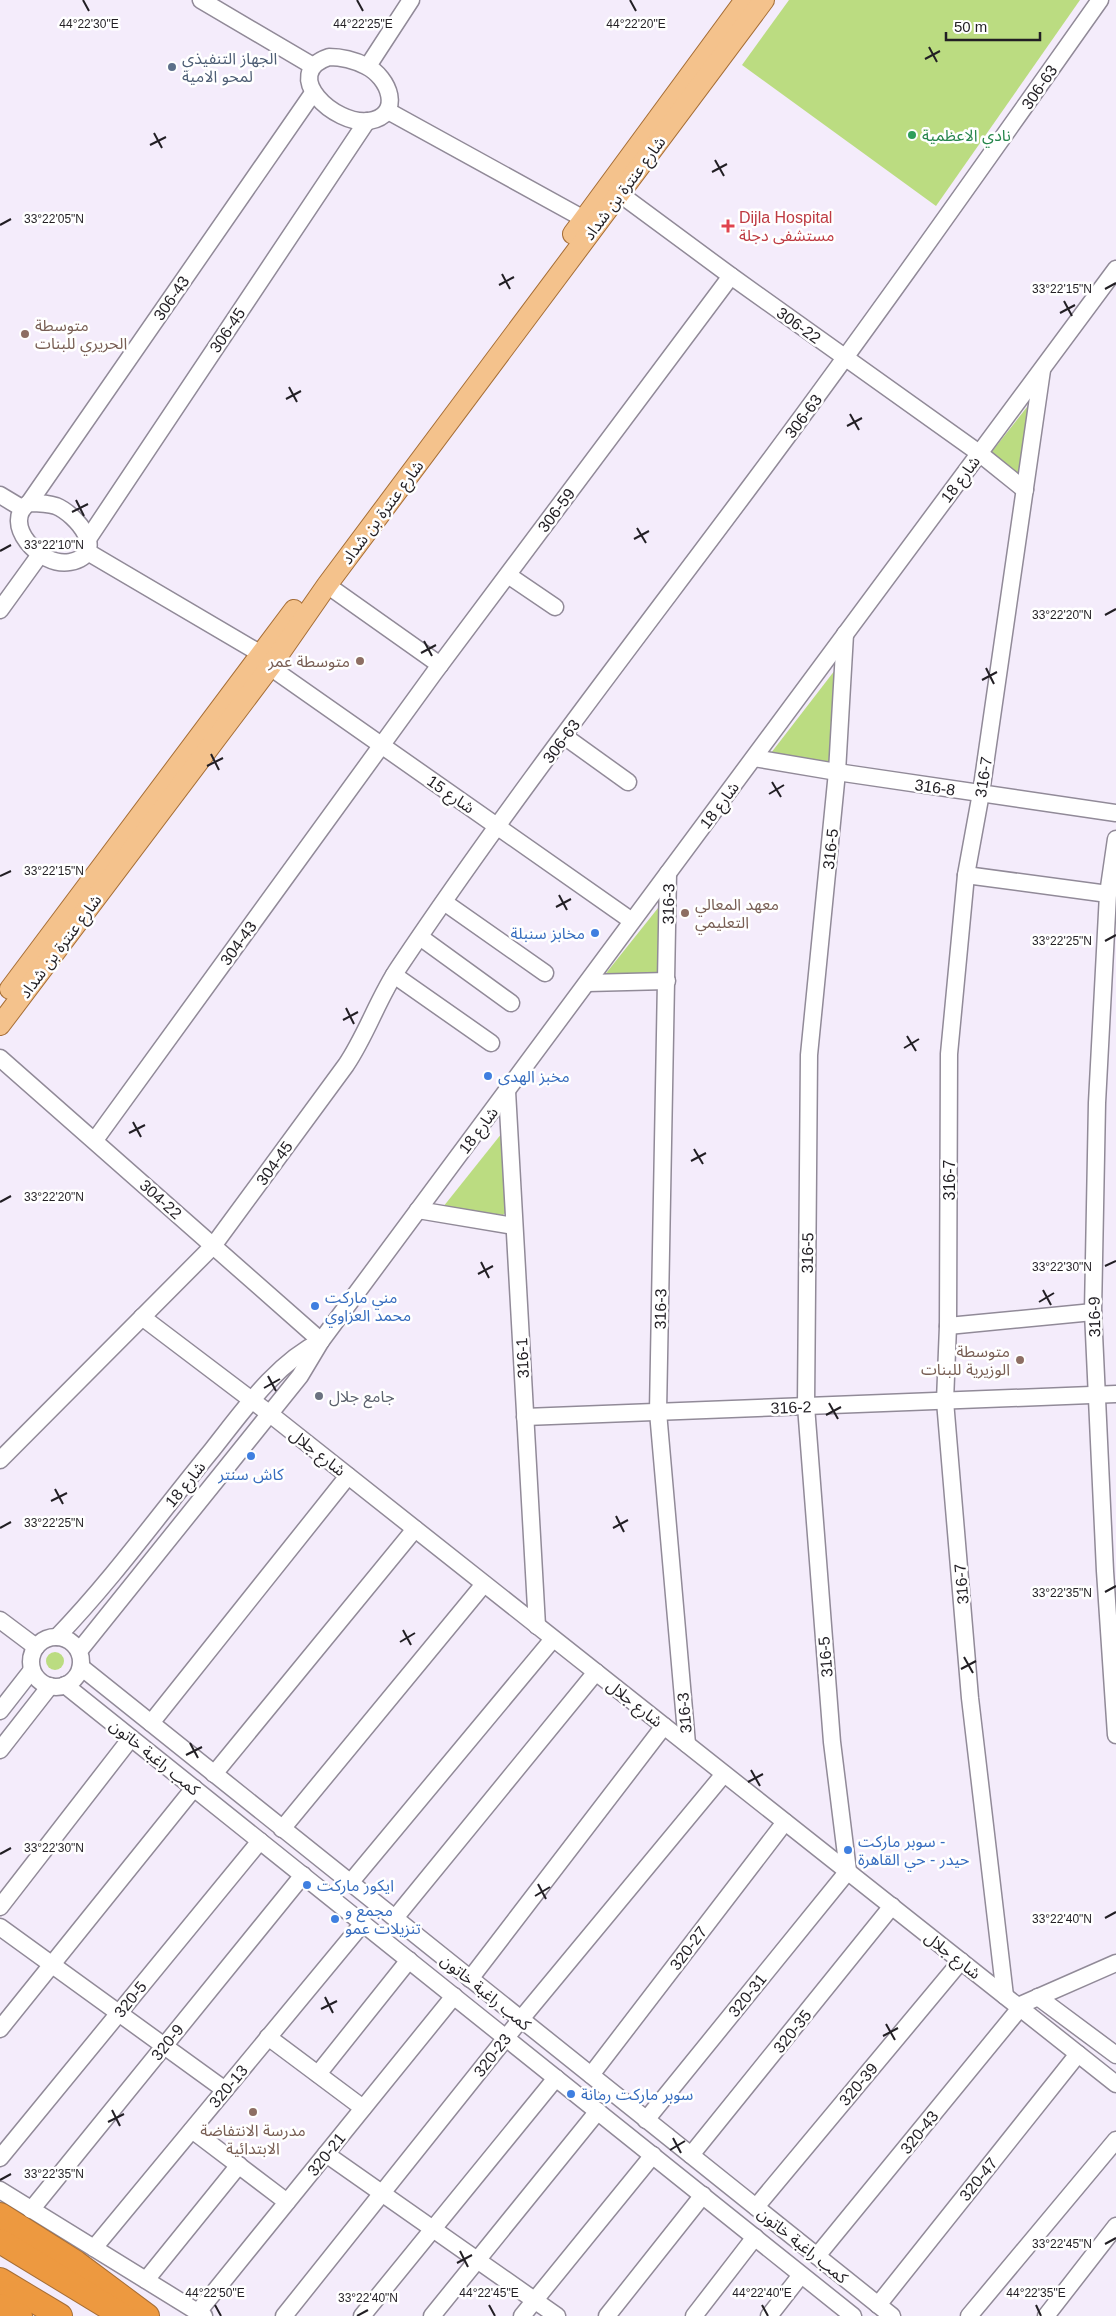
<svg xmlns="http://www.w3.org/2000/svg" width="1116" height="2316" font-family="Arial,'Noto Sans Arabic',sans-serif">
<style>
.grass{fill:#bbdc81}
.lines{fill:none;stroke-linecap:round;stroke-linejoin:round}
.minor-casing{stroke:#918a98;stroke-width:19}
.major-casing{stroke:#a66e36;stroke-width:22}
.highway-casing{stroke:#a66e36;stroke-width:26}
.minor{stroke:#fff;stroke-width:16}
.major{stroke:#f4c28c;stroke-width:20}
.highway{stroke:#ed9940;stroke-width:24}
.ticks{fill:none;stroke:#221f24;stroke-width:2}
.service-dot{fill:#5c6f8a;stroke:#fff;stroke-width:2}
.leisure-dot{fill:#2e9e5b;stroke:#fff;stroke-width:2}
.health-dot{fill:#e0444e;stroke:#fff;stroke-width:2}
.education-dot{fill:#8d6e63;stroke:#fff;stroke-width:2}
.shop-dot{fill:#3f7fe0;stroke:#fff;stroke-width:2}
.worship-dot{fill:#6b7280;stroke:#fff;stroke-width:2}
.labels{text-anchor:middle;stroke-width:5;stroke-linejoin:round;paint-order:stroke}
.service-label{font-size:16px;fill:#4e5e75;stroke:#fff;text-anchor:start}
.street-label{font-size:16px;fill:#221f24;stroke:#fff}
.leisure-label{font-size:16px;fill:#27864d;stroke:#fff;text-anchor:start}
.health-label{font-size:16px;fill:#be3a42;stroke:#fff;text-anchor:start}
.education-label{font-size:16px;fill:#785e54;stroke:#fff;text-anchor:start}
.shop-label{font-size:16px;fill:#366cbe;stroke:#fff;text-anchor:start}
.worship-label{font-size:16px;fill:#5b616d;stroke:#fff;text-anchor:start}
.ticks-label{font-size:12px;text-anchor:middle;fill:#221f24;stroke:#fff;stroke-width:5;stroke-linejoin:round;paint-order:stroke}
</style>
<rect width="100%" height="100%" fill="#f4ecfb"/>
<g class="grass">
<polygon points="789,0 1080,0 936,206 742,65"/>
<polygon points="1038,393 1021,479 990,454"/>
<polygon points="842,661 829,762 771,753"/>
<polygon points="666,898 659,976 603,977"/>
<polygon points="506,1128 511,1208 503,1215 443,1207"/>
<circle cx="55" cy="1661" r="9"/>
</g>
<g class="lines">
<g class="minor-casing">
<g id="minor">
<polyline points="201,0 313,66"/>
<path d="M329 57C342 57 354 60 366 66 389 77 404 115 369 121 335 126 279 74 329 57Z"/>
<polyline points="368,66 411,0"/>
<polyline points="388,111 584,219"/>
<polyline points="620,194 731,276 979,453 1025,490"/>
<polyline points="0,495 20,507"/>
<polyline points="29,503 313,93"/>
<path d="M29 503C38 503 47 503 56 506 76 514 110 554 70 562 40 568 0 522 29 503Z"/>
<polyline points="88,539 367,121"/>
<polyline points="86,551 261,654"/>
<polyline points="508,575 555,607"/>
<polyline points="327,585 440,665"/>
<polyline points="0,610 39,556"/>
<polyline points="270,667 632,921"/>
<polyline points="564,736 628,782"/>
<polyline points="754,758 837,772 1116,813"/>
<polyline points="1116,839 1108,894 1097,1103 1093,1312 1105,1571 1116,1735"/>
<polyline points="668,873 658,1412 687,1744"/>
<polyline points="966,875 1108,894"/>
<polyline points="444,902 545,973"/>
<polyline points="420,937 511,1003"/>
<polyline points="394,975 491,1043"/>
<polyline points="587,983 667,981"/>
<polyline points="0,1058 321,1341"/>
<polyline points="507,1091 537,1626"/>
<polyline points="95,1140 434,673 731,276"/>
<polyline points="418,1210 514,1226"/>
<polyline points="142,1317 270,1414 1116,2084"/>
<polyline points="948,1326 1093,1312"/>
<polyline points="525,1417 1116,1394"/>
<path d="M0 1460 213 1246 346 1065C367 1034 378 998 399 967 511 800 635 641 755 480 873 322 986 161 1100 0"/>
<polyline points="0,1620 36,1647"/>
<circle cx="56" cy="1662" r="25"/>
<path d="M57 1637C113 1579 161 1512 212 1450 243 1411 276 1363 321 1341"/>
<polyline points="79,1651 300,1376 321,1341 1116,269"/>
<polyline points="81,1667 892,2316"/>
<polyline points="65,1685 853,2316"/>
<polyline points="0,1711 32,1670"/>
<polyline points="151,1723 348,1476"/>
<polyline points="0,1750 50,1686"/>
<polyline points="214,1774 415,1529"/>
<polyline points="282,1829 484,1584"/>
<polyline points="350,1883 553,1639"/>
<polyline points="0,1907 131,1738"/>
<polyline points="395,1918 596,1672"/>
<polyline points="0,1927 225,2090"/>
<polyline points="470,1979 664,1726"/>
<polyline points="1005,1996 970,1698 945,1401 948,1326 949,1054 966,875 981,793 1042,370"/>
<polyline points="1038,1997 1116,2055"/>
<polyline points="1018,2006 1116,1963"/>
<polyline points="0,2029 194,1788"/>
<polyline points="268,2037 363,2108"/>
<polyline points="318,2074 409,1960"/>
<polyline points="591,2075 785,1822"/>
<polyline points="646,2120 848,1871 832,1742 806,1406 809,1055 837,772 845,634"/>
<polyline points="192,2130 287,2202"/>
<polyline points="326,2154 557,2316"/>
<polyline points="691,2155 892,1906"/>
<polyline points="0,2158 260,1841"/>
<polyline points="0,2190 204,2316"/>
<polyline points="756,2207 961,1961"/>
<polyline points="31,2210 303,1875"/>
<polyline points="94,2248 363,1923"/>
<polyline points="817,2256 1020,2008"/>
<polyline points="146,2280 239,2165"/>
<polyline points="878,2305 1078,2054"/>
<polyline points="198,2312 454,1996"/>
<polyline points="284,2316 521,2019 724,1774"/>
<polyline points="362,2316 556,2078"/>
<polyline points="432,2316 598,2111"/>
<polyline points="522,2316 653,2155"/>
<polyline points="607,2316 703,2195"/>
<polyline points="694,2316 755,2237"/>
<polyline points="769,2316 801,2275"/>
<polyline points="969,2316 1116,2140"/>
<polyline points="1046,2316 1116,2226"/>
</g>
</g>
<g class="major-casing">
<g id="major">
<polyline points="573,234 745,0"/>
<polyline points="10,989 294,610"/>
<polyline points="0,1025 270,667 327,585 764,0"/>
</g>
</g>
<g class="highway-casing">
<g id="highway">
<polyline points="0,2215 76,2263 147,2316"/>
<polyline points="0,2241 123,2316"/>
<polyline points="0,2280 60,2316"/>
<polyline points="0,2306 20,2316"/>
</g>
</g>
<use href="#minor" class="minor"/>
<use href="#major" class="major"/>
<use href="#highway" class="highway"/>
</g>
<path class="ticks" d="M83 0 89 11M357 0 363 11M630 0 636 11M929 47 937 62M925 59 940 51M154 133 162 148M150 145 166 137M715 160 724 176M712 172 727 164M0 225 11 219M502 274 510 289M499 285 514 277M1105 289 1116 283M1064 301 1072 316M1060 313 1075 305M289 387 297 402M286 399 301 391M850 414 859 430M847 426 862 418M76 500 84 516M72 512 88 504M637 528 646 543M634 539 649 531M0 551 11 545M1105 615 1116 609M424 641 432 656M421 653 436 645M986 668 994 684M982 680 997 672M211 754 219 770M207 766 223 758M772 782 781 797M769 794 784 785M0 876 11 871M559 895 567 910M556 907 571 899M1105 941 1116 935M346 1008 354 1024M343 1020 358 1012M907 1036 916 1051M904 1048 919 1039M133 1122 141 1137M129 1133 145 1125M694 1149 703 1164M691 1161 706 1153M0 1202 11 1196M481 1262 489 1278M1105 1266 1116 1261M478 1274 493 1266M1043 1290 1051 1305M1039 1302 1054 1293M268 1376 276 1391M264 1388 280 1379M829 1403 838 1419M826 1415 841 1407M55 1489 63 1504M51 1501 67 1493M616 1516 624 1532M0 1528 11 1522M613 1528 628 1520M1105 1592 1116 1586M403 1630 411 1645M400 1642 415 1633M964 1657 973 1673M961 1669 976 1661M190 1743 198 1758M186 1755 202 1747M751 1770 760 1786M748 1782 763 1774M0 1854 11 1848M538 1884 546 1899M535 1896 550 1887M1105 1918 1116 1912M325 1997 333 2013M321 2009 337 2001M886 2024 895 2040M883 2036 898 2028M112 2110 120 2126M108 2122 124 2114M673 2138 681 2153M670 2150 685 2141M0 2180 11 2174M1105 2244 1116 2238M460 2251 468 2267M457 2263 472 2255M215 2305 221 2316M489 2305 495 2316M762 2305 768 2316M1036 2305 1041 2316M357 2316 368 2310"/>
<circle class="service-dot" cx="172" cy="67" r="5"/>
<circle class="leisure-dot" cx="912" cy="135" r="5"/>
<path class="health-dot" d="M725.5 218.5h5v5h5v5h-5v5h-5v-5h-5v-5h5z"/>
<g class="education-dot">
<circle cx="25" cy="334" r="5"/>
<circle cx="360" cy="661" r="5"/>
<circle cx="685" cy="913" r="5"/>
<circle cx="1020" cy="1360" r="5"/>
<circle cx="253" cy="2112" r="5"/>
</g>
<g class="shop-dot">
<circle cx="595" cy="933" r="5"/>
<circle cx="488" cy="1076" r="5"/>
<circle cx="315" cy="1306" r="5"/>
<circle cx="251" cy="1456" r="5"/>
<circle cx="848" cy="1850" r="5"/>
<circle cx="307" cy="1885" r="5"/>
<circle cx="335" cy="1919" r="5"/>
<circle cx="571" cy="2094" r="5"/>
</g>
<circle class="worship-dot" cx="319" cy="1396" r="5"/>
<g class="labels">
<g class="service-label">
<text x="182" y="64">الجهاز التنفيذي<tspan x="182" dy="18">لمحو الامية</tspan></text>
</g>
<g class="street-label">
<text transform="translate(1039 87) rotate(-55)" y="6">306-63</text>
<text transform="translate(624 188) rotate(-53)" y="6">شارع عنترة بن شداد</text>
<text transform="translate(171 298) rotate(-55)" y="6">306-43</text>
<text transform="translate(799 325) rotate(36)" y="6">306-22</text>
<text transform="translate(227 330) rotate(-56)" y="6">306-45</text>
<text transform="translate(803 416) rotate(-53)" y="6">306-63</text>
<text transform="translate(960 479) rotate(-53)" y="6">شارع 18</text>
<text transform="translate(556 510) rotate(-53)" y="6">306-59</text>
<text transform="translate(382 512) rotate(-53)" y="6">شارع عنترة بن شداد</text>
<text transform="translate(561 741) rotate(-53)" y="6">306-63</text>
<text transform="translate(983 777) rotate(-81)" y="6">316-7</text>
<text transform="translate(935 787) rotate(8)" y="6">316-8</text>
<text transform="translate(451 794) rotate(35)" y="6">شارع 15</text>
<text transform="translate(719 805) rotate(-53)" y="6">شارع 18</text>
<text transform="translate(830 849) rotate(-84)" y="6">316-5</text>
<text transform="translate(668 904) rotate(-89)" y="6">316-3</text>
<text transform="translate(238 943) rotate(-54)" y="6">304-43</text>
<text transform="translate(60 946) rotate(-53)" y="6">شارع عنترة بن شداد</text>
<text transform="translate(478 1130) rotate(-53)" y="6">شارع 18</text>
<text transform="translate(274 1163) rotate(-54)" y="6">304-45</text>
<text transform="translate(949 1180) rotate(-90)" y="6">316-7</text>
<text transform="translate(161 1199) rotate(42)" y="6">304-22</text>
<text transform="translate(807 1253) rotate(-89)" y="6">316-5</text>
<text transform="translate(660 1309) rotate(-89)" y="6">316-3</text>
<text transform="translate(1094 1317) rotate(-91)" y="6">316-9</text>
<text transform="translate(522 1358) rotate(-93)" y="6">316-1</text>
<text transform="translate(791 1407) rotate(-2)" y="6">316-2</text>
<text transform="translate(318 1452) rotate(38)" y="6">شارع جلال</text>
<text transform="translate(185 1484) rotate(-51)" y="6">شارع 18</text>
<text transform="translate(961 1584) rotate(-95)" y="6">316-7</text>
<text transform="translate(825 1657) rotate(-95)" y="6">316-5</text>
<text transform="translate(635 1703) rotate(38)" y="6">شارع جلال</text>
<text transform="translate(684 1713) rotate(-95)" y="6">316-3</text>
<text transform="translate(155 1757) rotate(39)" y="6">كمب راغبة خاتون</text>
<text transform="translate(688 1948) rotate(-53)" y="6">320-27</text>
<text transform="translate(953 1955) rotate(38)" y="6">شارع جلال</text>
<text transform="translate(486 1992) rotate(39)" y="6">كمب راغبة خاتون</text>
<text transform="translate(747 1995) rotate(-51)" y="6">320-31</text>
<text transform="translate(130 1999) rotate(-51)" y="6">320-5</text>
<text transform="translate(792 2031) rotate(-51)" y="6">320-35</text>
<text transform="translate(167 2042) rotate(-51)" y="6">320-9</text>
<text transform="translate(492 2055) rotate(-52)" y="6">320-23</text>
<text transform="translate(858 2084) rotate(-50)" y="6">320-39</text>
<text transform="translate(228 2086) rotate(-50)" y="6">320-13</text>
<text transform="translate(919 2132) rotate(-51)" y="6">320-43</text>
<text transform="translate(326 2154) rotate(-51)" y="6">320-21</text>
<text transform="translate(978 2179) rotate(-51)" y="6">320-47</text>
<text transform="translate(803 2245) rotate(39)" y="6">كمب راغبة خاتون</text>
</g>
<g class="leisure-label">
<text x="922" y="141">نادي الاعظمية</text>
</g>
<g class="health-label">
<text x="739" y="223">Dijla Hospital<tspan x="739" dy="18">مستشفى دجلة</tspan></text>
</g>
<g class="education-label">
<text x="35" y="331">متوسطة<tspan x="35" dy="18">الحريري للبنات</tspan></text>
<text x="350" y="667" text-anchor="end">متوسطة عمر</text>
<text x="695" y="910">معهد المعالي<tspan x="695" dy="18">التعليمي</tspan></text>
<text x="1010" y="1357" text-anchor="end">متوسطة<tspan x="1010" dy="18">الوزيرية للبنات</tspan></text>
<text x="253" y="2136" text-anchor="middle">مدرسة الانتفاضة<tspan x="253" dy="18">الابتدائية</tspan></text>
</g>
<g class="shop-label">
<text x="585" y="939" text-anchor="end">مخابز سنبلة</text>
<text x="498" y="1082">مخبز الهدى</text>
<text x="325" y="1303">مني ماركت<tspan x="325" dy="18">محمد العزاوي</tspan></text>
<text x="251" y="1480" text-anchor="middle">كاش سنتر</text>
<text x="858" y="1847">سوبر ماركت -<tspan x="858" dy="18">حيدر - حي القاهرة</tspan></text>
<text x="317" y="1891">ايكور ماركت</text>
<text x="345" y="1916">مجمع و<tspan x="345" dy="18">تنزيلات عمو</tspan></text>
<text x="581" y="2100">سوبر ماركت رمانة</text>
</g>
<g class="worship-label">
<text x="329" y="1402">جامع جلال</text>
</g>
</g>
<g class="ticks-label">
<text x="89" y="28">44°22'30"E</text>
<text x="363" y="28">44°22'25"E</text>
<text x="636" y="28">44°22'20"E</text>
<text x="54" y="223">33°22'05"N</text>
<text x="1062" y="293">33°22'15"N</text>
<text x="54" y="549">33°22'10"N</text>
<text x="1062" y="619">33°22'20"N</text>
<text x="54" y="875">33°22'15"N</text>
<text x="1062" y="945">33°22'25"N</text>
<text x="54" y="1201">33°22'20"N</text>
<text x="1062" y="1271">33°22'30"N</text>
<text x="54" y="1527">33°22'25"N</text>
<text x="1062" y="1597">33°22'35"N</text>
<text x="54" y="1852">33°22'30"N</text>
<text x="1062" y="1923">33°22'40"N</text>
<text x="54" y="2178">33°22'35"N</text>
<text x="1062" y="2248">33°22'45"N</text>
<text x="215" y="2297">44°22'50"E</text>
<text x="489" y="2297">44°22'45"E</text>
<text x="762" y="2297">44°22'40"E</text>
<text x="1036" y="2297">44°22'35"E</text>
<text x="368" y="2302">33°22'40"N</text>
</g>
<path d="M946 32v8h94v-8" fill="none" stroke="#221f24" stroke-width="2.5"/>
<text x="954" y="32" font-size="15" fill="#221f24" stroke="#ffffff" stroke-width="4" paint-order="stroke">50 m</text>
</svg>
